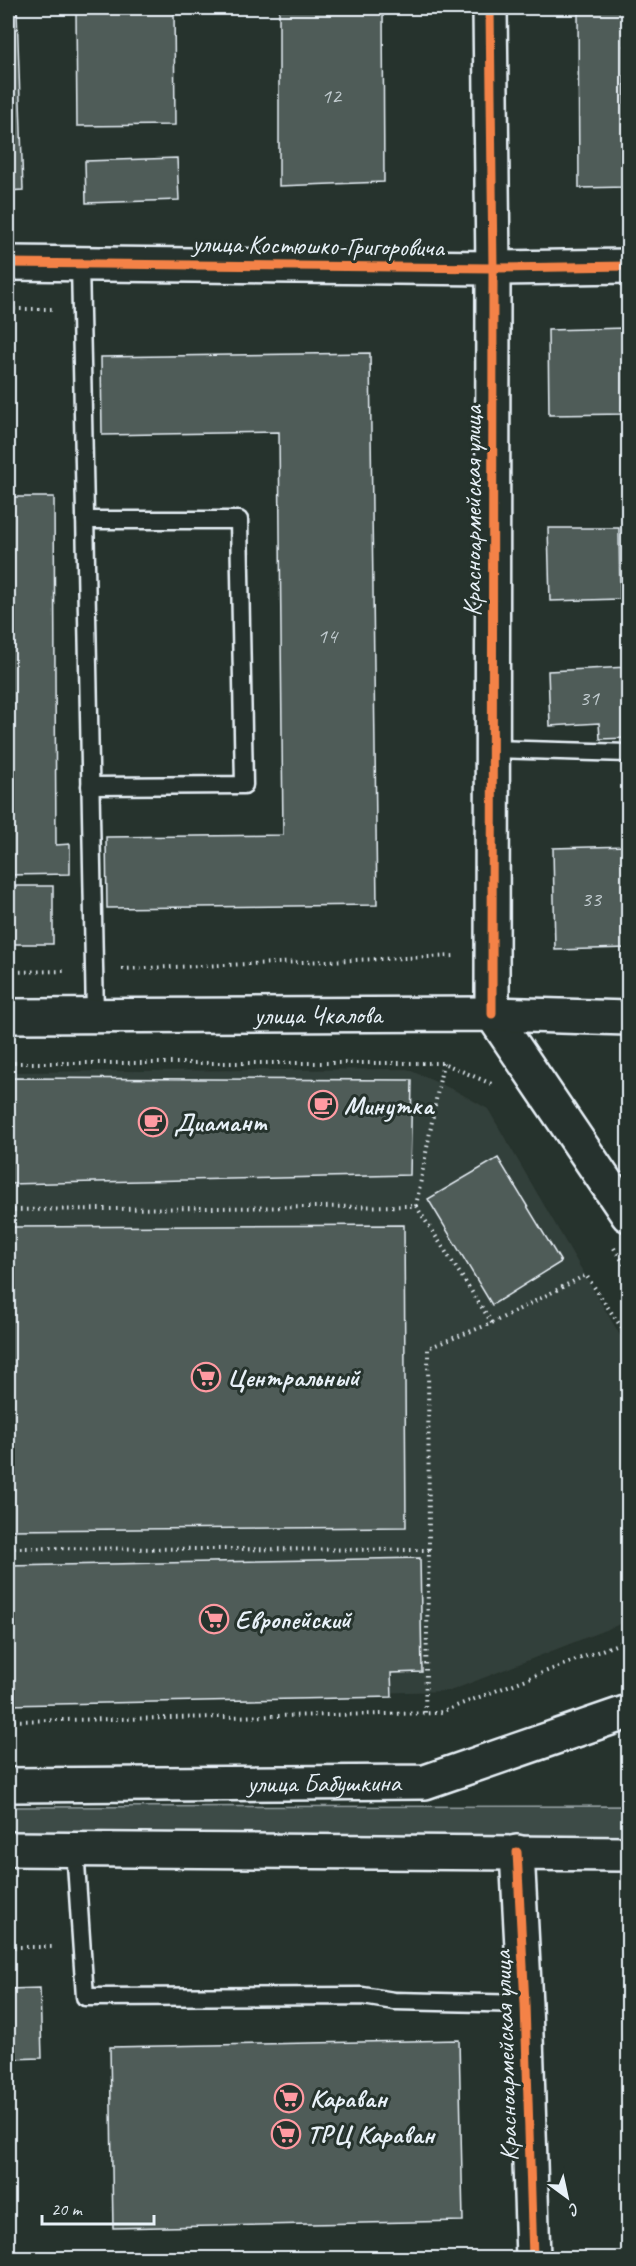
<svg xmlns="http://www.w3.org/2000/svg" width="636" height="2266" font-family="Caveat,sans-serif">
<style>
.built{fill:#333f3a}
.green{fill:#3e4b47;stroke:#939ea0;stroke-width:1.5}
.building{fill:#505c59;stroke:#e8f1f8;stroke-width:1.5}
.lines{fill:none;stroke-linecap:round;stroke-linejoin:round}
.service-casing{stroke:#e8f1f8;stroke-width:21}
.minor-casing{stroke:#e8f1f8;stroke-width:38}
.secondary-casing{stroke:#e8f1f8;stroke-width:38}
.primary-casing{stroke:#e8f1f8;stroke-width:38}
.path{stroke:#e8f1f8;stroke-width:4;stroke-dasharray:1.5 4.5;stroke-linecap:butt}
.service{stroke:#26332d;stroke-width:16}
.minor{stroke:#26332d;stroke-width:33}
.secondary{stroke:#26332d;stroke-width:33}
.primary{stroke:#26332d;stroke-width:33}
.cycleway-casing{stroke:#26332d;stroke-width:13}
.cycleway{stroke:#f48246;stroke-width:9}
.labels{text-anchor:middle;stroke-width:6;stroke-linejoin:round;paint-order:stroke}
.number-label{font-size:22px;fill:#c2ccd0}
.street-label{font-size:26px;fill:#e8f1f8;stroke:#26332d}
.poi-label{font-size:26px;font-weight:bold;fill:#e8f1f8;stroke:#26332d;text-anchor:start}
</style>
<rect width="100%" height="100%" fill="#26332d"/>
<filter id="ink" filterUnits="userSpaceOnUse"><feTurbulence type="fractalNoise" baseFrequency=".0167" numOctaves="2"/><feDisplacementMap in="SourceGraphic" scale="12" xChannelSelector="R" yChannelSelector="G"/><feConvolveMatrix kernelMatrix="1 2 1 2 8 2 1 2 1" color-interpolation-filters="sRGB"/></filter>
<g filter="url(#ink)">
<polygon class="built" points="407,1069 456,1091 488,1109 628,1349 628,1621 450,1691 8,1702 8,1072"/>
<polygon class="green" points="628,1806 628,1836 8,1836 8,1807"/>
<g class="building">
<polygon points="76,8 174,8 175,125 77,126"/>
<polygon points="279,8 383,8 384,182 279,186"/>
<polygon points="578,8 624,8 625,187 579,188"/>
<polygon points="8,11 17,11 23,190 8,191"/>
<polygon points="177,158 179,200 86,203 85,161"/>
<polygon points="626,328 627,414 549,415 548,330"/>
<polygon points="370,353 377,905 107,908 106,837 283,835 279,432 102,435 101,357"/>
<polygon points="8,497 54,497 56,845 70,844 70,874 8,875"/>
<polygon points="548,528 619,528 620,599 550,601"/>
<polygon points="628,667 628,738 600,739 599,723 550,726 548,671"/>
<polygon points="628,846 628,948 555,950 553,848"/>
<rect x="8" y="886" width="45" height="58"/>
<polygon points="8,1078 412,1080 410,1175 8,1184"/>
<polygon points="498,1158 561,1262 492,1305 428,1199"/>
<polygon points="404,1225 406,1527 8,1530 8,1227"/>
<polygon points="420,1558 422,1672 391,1673 392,1697 8,1705 8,1566"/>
<polygon points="40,1988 42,2058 8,2059 8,1989"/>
<polygon points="459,2040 463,2221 113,2228 110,2047"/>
<polygon points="627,2047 628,2047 628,2116"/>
</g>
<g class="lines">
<g class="service-casing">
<g id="service">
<polyline points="80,263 95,1016"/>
<polyline points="85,520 239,520 244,785 90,786"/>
<polyline points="492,749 628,753"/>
<polyline points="75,1849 85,1997 363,1996 394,2001 525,2004"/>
</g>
</g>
<g class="minor-casing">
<g id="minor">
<polyline points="490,8 493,268 492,1014"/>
<polyline points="8,263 493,268 628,266"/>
<polyline points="517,1852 525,2004 533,2258"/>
</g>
</g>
<g class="secondary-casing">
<g id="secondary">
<polyline points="492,1014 628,1215"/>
<path id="s1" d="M8 1016 492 1014 628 1018"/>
</g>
</g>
<g class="primary-casing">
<g id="primary">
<path id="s2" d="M8 1785 425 1782 628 1712"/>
<polyline points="8,1849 628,1854"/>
</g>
</g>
<g class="path">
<polyline points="8,309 53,309"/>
<polyline points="122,969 456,956"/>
<polyline points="8,972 67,971"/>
<polyline points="8,1063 443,1063 494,1085"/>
<polyline points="416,1206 443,1063"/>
<polyline points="8,1210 416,1206 492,1323 428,1348 429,1550"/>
<polyline points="614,1248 628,1270"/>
<polyline points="492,1323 586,1275 628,1337"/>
<polyline points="8,1548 429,1550 425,1713"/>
<polyline points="8,1721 438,1713 628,1640"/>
<polyline points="8,1947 54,1947"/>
</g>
<use href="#service" class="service"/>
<use href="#minor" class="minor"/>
<use href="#secondary" class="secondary"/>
<use href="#primary" class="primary"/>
<g class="cycleway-casing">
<g id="cycleway">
<polyline points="490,8 493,268 492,1014"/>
<polyline points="8,263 493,268 628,266"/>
<polyline points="517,1852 525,2004 533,2258"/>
</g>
</g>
<use href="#cycleway" class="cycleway"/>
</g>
</g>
<defs>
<g id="cafe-ring" transform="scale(1.5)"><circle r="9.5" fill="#26332d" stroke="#ff9aa2" stroke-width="1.5"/><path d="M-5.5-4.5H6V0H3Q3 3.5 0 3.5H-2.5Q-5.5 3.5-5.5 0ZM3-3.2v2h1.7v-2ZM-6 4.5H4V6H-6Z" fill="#ff9aa2"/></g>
<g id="supermarket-ring" transform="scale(1.5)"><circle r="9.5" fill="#26332d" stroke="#ff9aa2" stroke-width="1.5"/><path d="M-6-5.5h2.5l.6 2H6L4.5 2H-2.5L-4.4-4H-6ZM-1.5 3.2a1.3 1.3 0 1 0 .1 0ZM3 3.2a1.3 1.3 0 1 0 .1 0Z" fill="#ff9aa2"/></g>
</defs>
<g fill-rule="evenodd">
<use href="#cafe-ring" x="323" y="1105"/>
<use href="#cafe-ring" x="153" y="1122"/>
<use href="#supermarket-ring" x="206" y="1377"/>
<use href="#supermarket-ring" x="214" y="1619"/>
<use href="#supermarket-ring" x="289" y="2098"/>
<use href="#supermarket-ring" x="286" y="2134"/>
</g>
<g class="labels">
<g class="number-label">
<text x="331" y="103">12</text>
<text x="327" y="643">14</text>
<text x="589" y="705">31</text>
<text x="591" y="906">33</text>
</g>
<g class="street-label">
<text transform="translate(318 245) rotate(1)" y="9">улица Костюшко-Григоровича</text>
<text transform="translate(472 511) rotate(-90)" y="9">Красноармейская улица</text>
<text dy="9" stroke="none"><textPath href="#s1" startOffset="310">улица Чкалова</textPath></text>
<text dy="9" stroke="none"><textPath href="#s2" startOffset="316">улица Бабушкина</textPath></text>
<text transform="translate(505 2056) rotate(-92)" y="9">Красноармейская улица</text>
</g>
<g class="poi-label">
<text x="344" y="1114">Минутка</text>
<text x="174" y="1131">Диамант</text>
<text x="227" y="1386">Центральный</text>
<text x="235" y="1628">Европейский</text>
<text x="310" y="2107">Караван</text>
<text x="307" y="2143">ТРЦ Караван</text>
</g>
</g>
<rect width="636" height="2266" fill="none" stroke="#26332d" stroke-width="30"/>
<rect x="15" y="15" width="606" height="2236" fill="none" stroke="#e8f1f8" stroke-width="2" filter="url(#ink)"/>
<g transform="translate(567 2197) rotate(147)" stroke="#26332d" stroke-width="4.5" paint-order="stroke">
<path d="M0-4.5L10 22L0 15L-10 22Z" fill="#e8f1f8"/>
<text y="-9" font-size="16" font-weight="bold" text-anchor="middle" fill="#e8f1f8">С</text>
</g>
<path d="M42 2215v9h112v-9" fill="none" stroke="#e8f1f8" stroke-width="3"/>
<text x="51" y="2215" font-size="18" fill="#e8f1f8" stroke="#26332d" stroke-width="4.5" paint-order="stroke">20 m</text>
</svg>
